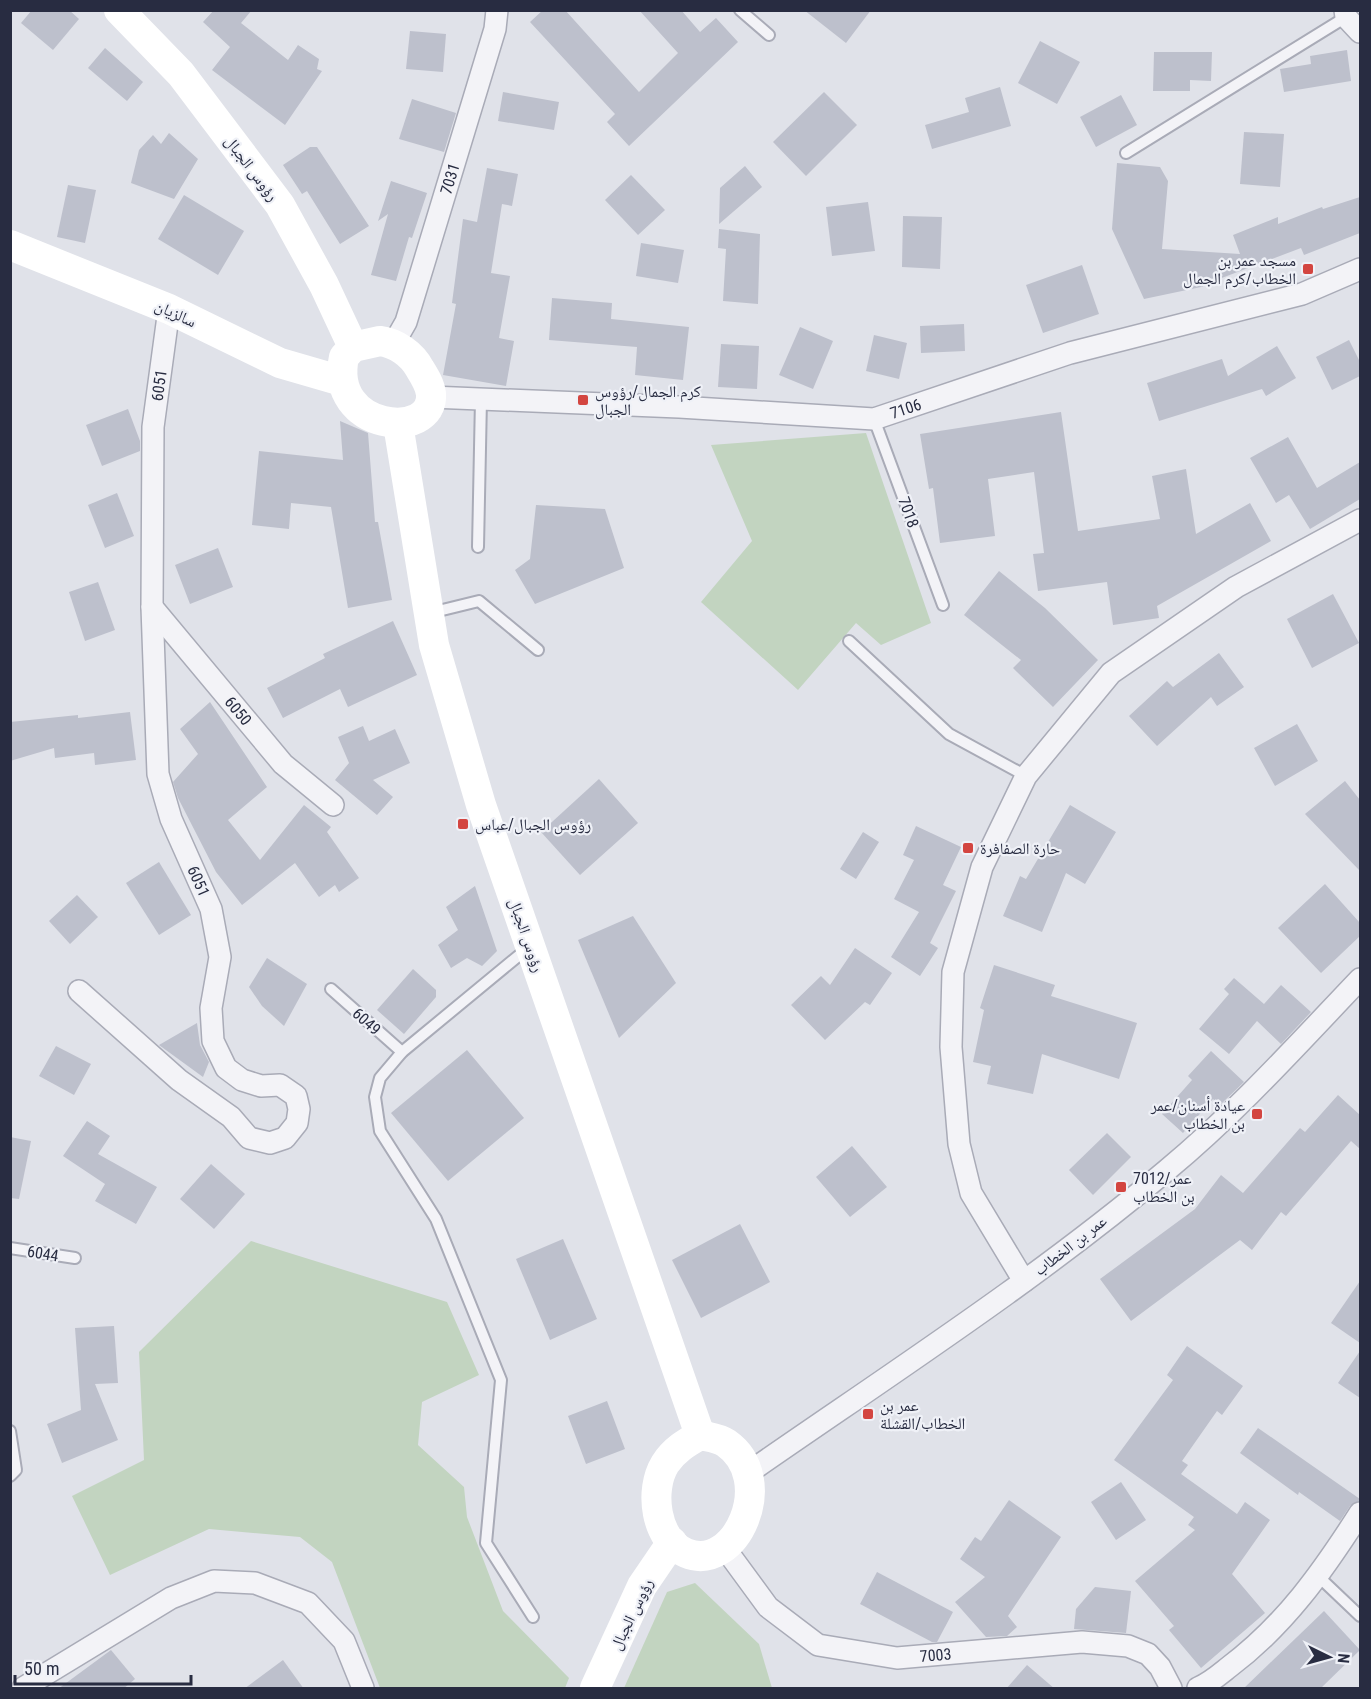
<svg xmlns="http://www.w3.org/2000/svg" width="1371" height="1699" font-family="'Roboto Condensed','Noto Naskh Arabic',sans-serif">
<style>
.green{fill:#c2d4c0}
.building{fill:#bdc0cc}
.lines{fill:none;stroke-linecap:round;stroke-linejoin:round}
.lane-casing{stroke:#a9abb7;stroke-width:14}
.street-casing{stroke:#a9abb7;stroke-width:24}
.lane{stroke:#f3f3f7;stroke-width:10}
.street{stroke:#f3f3f7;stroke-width:21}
.secondary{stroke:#fff;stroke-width:30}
.poi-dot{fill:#d34540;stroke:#eff1f7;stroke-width:2}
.labels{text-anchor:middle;stroke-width:4.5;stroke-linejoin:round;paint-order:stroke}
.street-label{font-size:16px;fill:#282c41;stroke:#eff1f7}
.poi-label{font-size:16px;fill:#282c41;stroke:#eff1f7;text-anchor:start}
</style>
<rect width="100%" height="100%" fill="#e0e2e9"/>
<g class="green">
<polygon points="866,433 931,623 881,645 856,623 798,690 701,602 752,541 711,445"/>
<polygon points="251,1241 447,1302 479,1375 422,1402 418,1445 464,1487 467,1517 503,1611 569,1678 565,1688 380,1688 332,1562 300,1537 209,1529 110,1575 72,1496 144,1460 139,1352"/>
<polygon points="695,1583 759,1644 772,1688 624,1688 667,1592"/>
</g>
<g class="building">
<polygon points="32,10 69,10 79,19 53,50 21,23"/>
<polygon points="214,10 252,10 241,23 288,60 298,45 319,59 317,69 322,71 285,125 212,70 230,47 203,22"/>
<polygon points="543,10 565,10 639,92 678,53 639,10 681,10 700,32 716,18 738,42 629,146 607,122 615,114 530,22"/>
<polygon points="804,10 871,10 846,43"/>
<polygon points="410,31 446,34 443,72 406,69"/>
<polygon points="1040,41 1080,62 1057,104 1018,83"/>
<polygon points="105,48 143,82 127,101 88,68"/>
<polygon points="1347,50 1351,81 1284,92 1280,69 1311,64 1310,56"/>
<polygon points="1154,52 1212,52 1211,81 1190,80 1190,91 1153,91"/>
<polygon points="1000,87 1011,126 932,149 925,125 969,112 965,98"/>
<polygon points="503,92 559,102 554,130 498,121"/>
<polygon points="824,92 857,125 806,176 773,142"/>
<polygon points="1121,95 1137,125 1096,147 1080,117"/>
<polygon points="412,99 456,113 444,152 399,139"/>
<polygon points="1244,132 1284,134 1280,187 1240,184"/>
<polygon points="169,133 198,159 174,199 131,183 139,150 153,135 161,144"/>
<polygon points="310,147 317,147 369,226 340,244 307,191 302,194 283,165"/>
<polygon points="1117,163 1160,167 1168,181 1162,249 1240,254 1233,235 1278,217 1278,224 1322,207 1323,209 1360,197 1360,233 1304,255 1301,248 1219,279 1220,283 1144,299 1112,229"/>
<polygon points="745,166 762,187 719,224 720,188"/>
<polygon points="487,168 518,174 512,206 502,204 491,273 510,276 499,338 514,341 506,386 443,375 456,304 452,303 463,219 477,222"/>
<polygon points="631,175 665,210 638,235 605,200"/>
<polygon points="391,181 427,193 412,238 409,237 396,281 371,275 388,214 378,221"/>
<polygon points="68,185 96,190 85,243 57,237"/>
<polygon points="184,195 244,231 218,275 158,239"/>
<polygon points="868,202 875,251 832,256 826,207"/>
<polygon points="903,216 942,217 940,269 902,267"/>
<polygon points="719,229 760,234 758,304 723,301 726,249 718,248"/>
<polygon points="641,243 684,250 678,283 636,276"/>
<polygon points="1082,265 1099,314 1043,333 1026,285"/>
<polygon points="552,298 612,303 611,319 689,327 683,380 635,375 637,347 549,340"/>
<polygon points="964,324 965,351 921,353 920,326"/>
<polygon points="800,327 833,341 813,389 779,375"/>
<polygon points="874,335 907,343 899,379 866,371"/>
<polygon points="1349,340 1360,362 1360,376 1332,390 1316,357"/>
<polygon points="721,344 759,346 757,389 718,387"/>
<polygon points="1277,346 1296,378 1266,396 1262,389 1159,421 1147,383 1222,359 1228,376"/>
<polygon points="128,409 140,441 140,451 102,466 86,425"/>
<polygon points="1061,412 1078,531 1160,519 1152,476 1186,469 1196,534 1250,503 1271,541 1157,606 1159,618 1113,625 1107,582 1038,591 1033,554 1044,553 1034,472 988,479 995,536 940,543 933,488 929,489 920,434"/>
<polygon points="340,421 368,433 375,522 378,522 392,600 348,608 331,507 291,503 289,529 252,525 259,451 343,460"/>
<polygon points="1288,437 1317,488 1360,462 1360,499 1310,529 1289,495 1276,503 1250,458"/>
<polygon points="117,493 134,536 105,548 88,505"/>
<polygon points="536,505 605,509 624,568 535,604 515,570 530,559"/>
<polygon points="218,548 233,587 190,604 175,565"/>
<polygon points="999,571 1045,608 1098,660 1053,707 1013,668 1021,660 964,615"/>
<polygon points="98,582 115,630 85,641 69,592"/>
<polygon points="1333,594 1359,643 1312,668 1287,619"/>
<polygon points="393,621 417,675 348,707 340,689 283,718 267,688 325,658 323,654"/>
<polygon points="1219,653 1244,687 1217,706 1211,697 1157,746 1129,716 1167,681 1173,687"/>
<polygon points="210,702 267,787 228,820 260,860 304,805 331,827 327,832 359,878 339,892 335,885 319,897 295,863 242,905 216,872 178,798 173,782 198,754 180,729"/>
<polygon points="130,712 136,760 95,765 94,753 55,758 54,748 10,761 10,722 78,715 78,718"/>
<polygon points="1297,724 1318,761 1275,786 1254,748"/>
<polygon points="363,726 369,741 395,729 410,763 373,780 393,797 377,815 335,780 349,763 338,737"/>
<polygon points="599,779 638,823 580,875 541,832"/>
<polygon points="1345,781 1360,800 1360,871 1305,814"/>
<polygon points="1070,805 1116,832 1085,884 1066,873 1042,932 1003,916 1020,876 1026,879"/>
<polygon points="916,826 961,847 943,885 956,891 930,943 938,948 920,976 891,957 919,912 894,899 914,860 903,855"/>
<polygon points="863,832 879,842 856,879 840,869"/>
<polygon points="159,862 191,915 159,935 126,883"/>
<polygon points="1325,884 1360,923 1360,936 1321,973 1278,928"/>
<polygon points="475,886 497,951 482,966 467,958 451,968 438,945 458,930 446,907"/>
<polygon points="77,895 98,917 70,944 49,921"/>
<polygon points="633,916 676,983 619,1038 578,940"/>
<polygon points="855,948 892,973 870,1005 865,1002 825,1040 791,1005 821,976 830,985"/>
<polygon points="267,958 307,984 284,1026 262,1006 249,987"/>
<polygon points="994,965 1055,985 1051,996 1137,1023 1119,1079 1042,1054 1033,1094 987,1084 991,1066 973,1062 984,1010 980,1008"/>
<polygon points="413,969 436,990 436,997 404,1034 377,1010"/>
<polygon points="1234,978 1264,1004 1281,985 1311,1012 1281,1044 1257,1021 1229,1054 1199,1029 1229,994 1224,989"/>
<polygon points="197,1023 200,1045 209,1062 203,1077 159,1045"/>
<polygon points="56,1046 91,1064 74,1095 39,1076"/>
<polygon points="467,1050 524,1118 448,1181 391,1113"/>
<polygon points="1211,1051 1244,1082 1220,1105 1213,1099 1183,1133 1162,1114 1192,1080 1188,1076"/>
<polygon points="1338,1095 1360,1115 1360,1149 1351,1141 1286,1216 1281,1212 1252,1250 1240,1240 1131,1321 1100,1279 1195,1209 1221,1175 1243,1193 1300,1128 1305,1132"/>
<polygon points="87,1121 110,1136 98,1154 157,1187 136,1224 95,1201 105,1184 63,1156"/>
<polygon points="1107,1133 1131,1157 1093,1195 1069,1170"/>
<polygon points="10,1137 31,1141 19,1199 10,1198"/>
<polygon points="852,1146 887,1187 850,1217 816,1177"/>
<polygon points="211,1164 245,1194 214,1229 180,1199"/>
<polygon points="740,1224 770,1282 701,1318 672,1260"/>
<polygon points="563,1239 597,1319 550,1340 516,1259"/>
<polygon points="1360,1281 1360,1343 1331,1323"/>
<polygon points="114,1326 118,1383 95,1384 118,1440 62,1463 47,1424 81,1410 75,1328"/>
<polygon points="1187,1346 1243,1386 1222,1415 1217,1411 1182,1461 1188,1465 1181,1474 1237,1514 1245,1502 1270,1520 1232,1574 1265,1613 1201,1668 1169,1630 1174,1626 1135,1581 1195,1530 1188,1525 1194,1517 1114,1460 1173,1380 1167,1375"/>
<polygon points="1360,1351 1360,1398 1338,1383"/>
<polygon points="607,1401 625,1449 586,1464 568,1416"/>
<polygon points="1258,1428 1360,1499 1360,1500 1350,1506 1340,1521 1299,1492 1298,1495 1240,1453"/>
<polygon points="1121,1482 1146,1520 1116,1540 1091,1502"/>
<polygon points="1009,1500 1061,1537 1008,1616 1017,1627 1007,1636 986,1637 955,1602 985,1577 960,1559 975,1537 981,1541"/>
<polygon points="877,1572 953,1612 937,1642 932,1642 860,1604"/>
<polygon points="1095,1587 1131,1591 1126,1633 1074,1629 1076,1609"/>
<polygon points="1324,1611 1360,1650 1320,1689 1243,1689"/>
<polygon points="111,1650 135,1679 123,1689 58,1689"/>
<polygon points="283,1660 304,1689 244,1689"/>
<polygon points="1027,1665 1055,1689 1006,1689"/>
</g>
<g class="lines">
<g class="lane-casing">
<g id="lane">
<polyline points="740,10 769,35"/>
<polyline points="1126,153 1346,17"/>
<polyline points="874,419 943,605"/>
<polyline points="478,547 481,399"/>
<polyline points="430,613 479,601 538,650"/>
<polyline points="849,641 949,734 1026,776"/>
<polyline points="528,948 402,1052 380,1078 375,1097 380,1131 436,1219 501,1380 486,1543 533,1617"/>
<polyline points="331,989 402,1052"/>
<polyline points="10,1248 75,1258"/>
<polyline points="10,1431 16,1470 10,1476"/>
<polyline points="1319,1577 1360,1616"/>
</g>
</g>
<g class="street-casing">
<g id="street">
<polyline points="1345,10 1346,17 1360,32"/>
<path id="s1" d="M394 343 406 322 495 29 497 10"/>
<path id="s2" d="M431 397 679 407 874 419 1070 353 1302 294 1360 269"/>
<path id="s3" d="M152 607 283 764 333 805"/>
<path id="s4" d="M79 991 179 1080 231 1117 249 1138 270 1143 285 1138 297 1123 299 1109 296 1096 280 1085 261 1086 242 1080 226 1068 213 1041 211 1008 220 957 211 909 171 819 158 774 152 607 153 427 169 309"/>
<polyline points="1024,1281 971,1193 959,1144 951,1047 953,972 982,867 1026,776 1111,673 1236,587 1360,520"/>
<path d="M748 1473C889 1375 1035 1281 1167 1170 1237 1112 1298 1044 1360 979"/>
<path id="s5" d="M724 1547 768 1607 818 1645 897 1658 1082 1642 1128 1646 1148 1654 1160 1667 1171 1688"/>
<polyline points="23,1688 171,1598 214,1581 255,1583 308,1603 344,1641 363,1688"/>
<path d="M1198 1688C1210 1683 1219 1675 1229 1667 1285 1625 1323 1571 1360 1513"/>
</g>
</g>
<use href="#lane" class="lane"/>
<use href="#street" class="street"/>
<g class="secondary">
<polyline points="119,10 181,74 280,205 324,285 353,347"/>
<polyline points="10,245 169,309 280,363 342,381"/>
<path d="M380 341C396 343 412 354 420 369 425 377 430 385 431 394 435 441 328 431 344 357L353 347Z"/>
<polyline points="398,424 434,645 481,805 700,1435"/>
<path d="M700 1435C708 1437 719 1438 726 1443 778 1479 736 1574 686 1553 655 1540 649 1490 665 1464 674 1450 686 1443 700 1435Z"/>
<polyline points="595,1688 642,1586 672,1542"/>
</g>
</g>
<g class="poi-dot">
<rect x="1302" y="263" width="12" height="12" rx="3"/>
<rect x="577" y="394" width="12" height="12" rx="3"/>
<rect x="457" y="818" width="12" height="12" rx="3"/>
<rect x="962" y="842" width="12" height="12" rx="3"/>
<rect x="1251" y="1108" width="12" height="12" rx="3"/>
<rect x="1115" y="1181" width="12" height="12" rx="3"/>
<rect x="862" y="1408" width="12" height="12" rx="3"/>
</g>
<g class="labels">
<g class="street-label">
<text transform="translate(252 168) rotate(53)" y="6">رؤوس الجبال</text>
<text dy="6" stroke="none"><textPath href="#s1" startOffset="174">7031</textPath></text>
<text transform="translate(176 313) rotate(25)" y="6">سالزيان</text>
<text dy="6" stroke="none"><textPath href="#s4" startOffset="1086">6051</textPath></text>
<text dy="6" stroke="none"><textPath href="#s2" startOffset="477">7106</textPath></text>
<text transform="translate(909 512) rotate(70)" y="6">7018</text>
<text dy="6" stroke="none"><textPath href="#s3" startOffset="135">6050</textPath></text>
<text transform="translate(199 881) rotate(66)" y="6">6051</text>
<text transform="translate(527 935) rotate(71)" y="6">رؤوس الجبال</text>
<text transform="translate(367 1021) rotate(42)" y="6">6049</text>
<text transform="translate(1070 1245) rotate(-38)" y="6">عمر بن الخطاب</text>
<text transform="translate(43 1253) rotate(9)" y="6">6044</text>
<text transform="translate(631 1614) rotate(-64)" y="6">رؤوس الجبال</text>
<text dy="6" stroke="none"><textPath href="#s5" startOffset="256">7003</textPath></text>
</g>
<g class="poi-label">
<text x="1296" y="266" text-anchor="end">مسجد عمر بن<tspan x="1296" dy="18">الخطاب/كرم الجمال</tspan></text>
<text x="595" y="397">كرم الجمال/رؤوس<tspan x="595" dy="18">الجبال</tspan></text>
<text x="475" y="830">رؤوس الجبال/عباس</text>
<text x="980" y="854">حارة الصفافرة</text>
<text x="1245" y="1111" text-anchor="end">عيادة أسنان/عمر<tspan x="1245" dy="18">بن الخطاب</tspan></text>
<text x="1133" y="1184">7012/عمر<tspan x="1133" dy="18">بن الخطاب</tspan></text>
<text x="880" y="1411">عمر بن<tspan x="880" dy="18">الخطاب/القشلة</tspan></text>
</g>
</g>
<rect width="1371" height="1699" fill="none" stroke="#282c41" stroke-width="24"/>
<g transform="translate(1329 1657) rotate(95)" stroke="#eff1f7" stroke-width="4.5" paint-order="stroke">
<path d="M0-4.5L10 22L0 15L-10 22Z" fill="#282c41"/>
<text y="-9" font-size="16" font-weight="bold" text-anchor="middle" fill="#282c41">N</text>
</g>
<path d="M15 1675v9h176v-9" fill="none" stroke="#282c41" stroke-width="3"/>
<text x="24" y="1675" font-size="18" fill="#282c41" stroke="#eff1f7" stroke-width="4.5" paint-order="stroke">50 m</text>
</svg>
